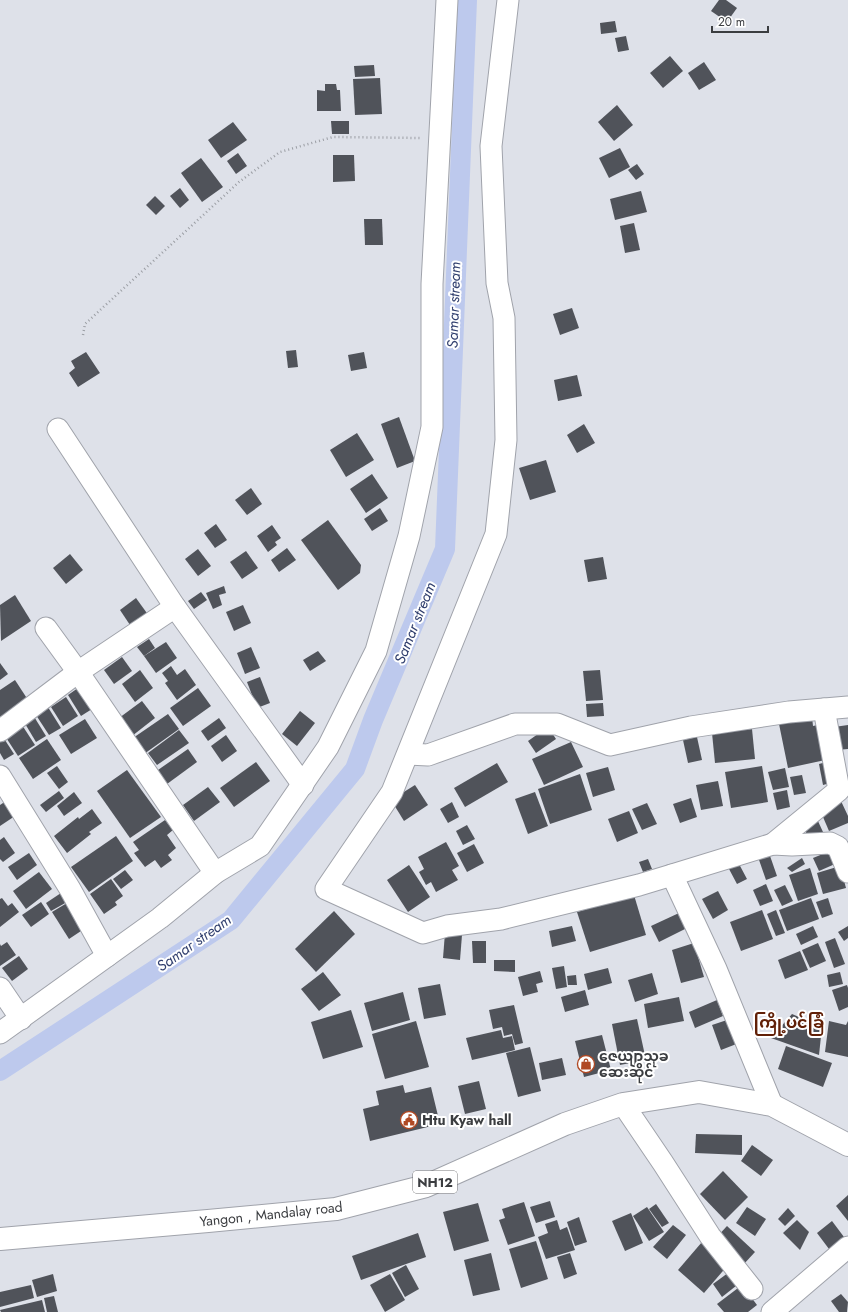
<svg xmlns="http://www.w3.org/2000/svg" width="848" height="1312" font-family="Jost,'Noto Sans Myanmar',sans-serif">
<style>
.lines{fill:none;stroke-linecap:round;stroke-linejoin:round}
.canal{stroke:#bdc9ed;stroke-width:20}
.building{fill:#50535a}
.minor-casing{stroke:#a0a3ab;stroke-width:23}
.trunk-casing{stroke:#a0a3ab;stroke-width:24}
.path{stroke:#9b9ea4;stroke-width:2.5;stroke-dasharray:1 3;stroke-linecap:butt}
.minor{stroke:#fff;stroke-width:21}
.trunk{stroke:#fff;stroke-width:22}
.labels{text-anchor:middle;stroke-width:4;stroke-linejoin:round;paint-order:stroke}
.shield{fill:#fff;stroke:#767779;stroke-width:1}
.shield-label{font-size:13px;font-weight:bold;fill:#3b3d40}
.poi-label{font-size:14px;font-weight:bold;fill:#3b3d40;stroke:#fff;text-anchor:start}
.street-label{font-size:14px;fill:#3b3d40;stroke:#fff}
.water-label{font-size:15px;font-style:italic;fill:#32406f;stroke:#fff}
.quarter-label{font-size:16px;font-weight:bold;fill:#612007;stroke:#fff}
</style>
<rect width="100%" height="100%" fill="#dee1e9"/>
<g class="lines">
<polyline class="canal" points="0,1071 231,920 355,769 373,720 445,549 467,0"/>
</g>
<g class="building">
<polygon points="719,0 726,0 737,8 727,22 711,11"/>
<polygon points="615,21 617,32 601,34 600,23"/>
<polygon points="626,36 629,50 618,52 615,38"/>
<polygon points="670,56 683,71 663,88 650,73"/>
<polygon points="704,62 716,80 699,90 688,73"/>
<polygon points="374,65 375,76 355,77 354,66"/>
<polygon points="380,78 382,114 355,115 353,79"/>
<polygon points="325,84 336,84 337,90 340,90 341,111 317,111 317,90 325,91"/>
<polygon points="617,105 633,125 614,141 598,122"/>
<polygon points="331,121 349,121 349,134 332,134"/>
<polygon points="233,122 247,140 221,158 208,140"/>
<polygon points="620,148 630,167 609,178 599,158"/>
<polygon points="238,153 247,166 236,174 227,161"/>
<polygon points="333,155 354,155 355,181 333,182"/>
<polygon points="201,158 223,187 202,202 181,173"/>
<polygon points="637,164 644,174 636,180 628,170"/>
<polygon points="180,188 189,200 180,208 170,196"/>
<polygon points="641,191 647,212 615,220 610,199"/>
<polygon points="155,196 165,206 156,215 146,205"/>
<polygon points="364,219 382,219 383,245 365,245"/>
<polygon points="634,223 640,250 625,253 620,226"/>
<polygon points="572,308 579,328 560,335 553,314"/>
<polygon points="296,350 298,367 288,368 286,351"/>
<polygon points="86,352 100,373 78,387 69,373 75,368 71,361"/>
<polygon points="364,352 367,368 351,371 348,355"/>
<polygon points="577,375 582,396 558,401 554,380"/>
<polygon points="399,417 415,461 397,468 381,424"/>
<polygon points="584,424 595,443 577,453 567,435"/>
<polygon points="357,433 374,460 346,477 330,450"/>
<polygon points="546,460 556,492 530,500 519,468"/>
<polygon points="372,474 388,498 366,513 350,489"/>
<polygon points="251,488 262,504 247,515 235,500"/>
<polygon points="380,508 388,521 372,531 364,519"/>
<polygon points="328,520 361,565 360,573 338,590 301,540"/>
<polygon points="216,524 227,540 215,548 204,533"/>
<polygon points="272,525 281,538 275,542 277,545 268,552 257,536"/>
<polygon points="287,548 296,560 279,572 271,560"/>
<polygon points="198,549 211,566 198,576 185,559"/>
<polygon points="246,551 258,568 242,579 230,562"/>
<polygon points="70,554 83,570 66,584 53,568"/>
<polygon points="603,557 607,579 588,582 584,560"/>
<polygon points="224,586 226,593 219,595 222,605 213,609 206,593"/>
<polygon points="201,592 207,600 194,609 188,601"/>
<polygon points="15,595 31,621 1,641 0,605"/>
<polygon points="136,598 149,616 132,628 120,610"/>
<polygon points="243,605 251,623 234,631 226,612"/>
<polygon points="149,639 155,648 144,656 137,647"/>
<polygon points="166,642 177,658 156,673 144,656"/>
<polygon points="251,647 260,668 245,674 237,653"/>
<polygon points="318,651 326,661 310,671 303,660"/>
<polygon points="122,657 132,671 114,684 104,670"/>
<polygon points="0,663 8,674 0,680"/>
<polygon points="171,666 177,675 185,669 196,685 177,700 165,683 168,681 162,673"/>
<polygon points="140,670 153,688 135,702 122,684"/>
<polygon points="600,670 603,700 586,701 583,671"/>
<polygon points="260,677 270,703 257,708 247,682"/>
<polygon points="15,680 30,703 3,721 0,716 0,690"/>
<polygon points="78,688 92,709 81,716 68,695"/>
<polygon points="198,688 211,706 183,726 170,708"/>
<polygon points="66,697 78,716 63,726 51,707"/>
<polygon points="142,701 155,718 132,736 119,718"/>
<polygon points="603,703 604,716 587,717 586,704"/>
<polygon points="46,704 61,728 49,735 34,712"/>
<polygon points="300,711 315,723 297,746 282,734"/>
<polygon points="168,714 179,729 144,754 133,738"/>
<polygon points="33,715 46,736 36,742 24,722"/>
<polygon points="812,717 813,726 822,724 830,759 788,768 779,724"/>
<polygon points="219,718 226,728 208,741 201,731"/>
<polygon points="85,719 97,738 71,754 59,735"/>
<polygon points="22,725 35,745 18,756 5,736"/>
<polygon points="848,725 848,749 837,750 834,727"/>
<polygon points="548,727 556,739 536,753 528,741"/>
<polygon points="752,729 755,759 715,763 712,733"/>
<polygon points="179,730 189,743 157,765 148,753"/>
<polygon points="226,735 237,751 222,762 211,746"/>
<polygon points="3,737 14,754 4,760 0,753 0,739"/>
<polygon points="697,737 702,760 688,763 683,740"/>
<polygon points="47,739 61,760 33,779 19,758"/>
<polygon points="571,742 583,767 544,785 532,759"/>
<polygon points="188,749 197,762 167,784 158,770"/>
<polygon points="830,761 834,782 823,785 819,764"/>
<polygon points="256,762 270,781 234,807 220,788"/>
<polygon points="497,763 508,782 465,807 454,788"/>
<polygon points="57,766 68,782 59,789 47,773"/>
<polygon points="762,766 768,802 731,808 725,772"/>
<polygon points="608,767 615,790 593,797 586,773"/>
<polygon points="785,768 789,787 773,790 768,772"/>
<polygon points="127,770 161,817 130,838 97,791"/>
<polygon points="580,774 592,810 550,824 538,789"/>
<polygon points="802,775 806,793 794,795 790,777"/>
<polygon points="718,781 723,806 701,810 696,785"/>
<polygon points="415,785 428,805 404,821 391,800"/>
<polygon points="208,787 220,802 194,821 183,805"/>
<polygon points="787,790 790,807 777,810 773,793"/>
<polygon points="59,791 64,798 46,812 40,805"/>
<polygon points="74,792 82,803 64,816 57,806"/>
<polygon points="535,792 548,826 528,834 515,799"/>
<polygon points="691,798 697,817 680,823 673,804"/>
<polygon points="6,801 15,816 0,826 0,805"/>
<polygon points="841,801 848,816 848,823 829,831 820,810"/>
<polygon points="452,802 459,817 448,823 440,809"/>
<polygon points="647,803 657,824 642,830 632,809"/>
<polygon points="92,809 102,823 89,832 91,834 67,853 54,836 78,817 79,819"/>
<polygon points="629,811 638,833 617,842 608,819"/>
<polygon points="817,819 823,832 809,839 803,826"/>
<polygon points="165,820 173,830 167,835 176,848 168,855 172,860 161,868 155,860 145,867 134,853 139,850 133,842"/>
<polygon points="467,825 475,839 463,845 456,831"/>
<polygon points="116,836 133,861 89,892 71,867"/>
<polygon points="4,837 15,853 3,862 0,859 0,840"/>
<polygon points="446,842 459,866 452,870 458,880 436,892 431,882 426,885 419,872 424,869 418,857"/>
<polygon points="474,844 484,863 467,872 457,853"/>
<polygon points="830,851 835,864 819,871 813,858"/>
<polygon points="29,853 37,865 17,880 8,867"/>
<polygon points="769,853 777,876 766,880 758,857"/>
<polygon points="802,858 805,864 792,872 787,868"/>
<polygon points="648,859 652,869 643,872 639,862"/>
<polygon points="739,864 747,879 737,884 729,869"/>
<polygon points="409,865 430,897 408,912 387,880"/>
<polygon points="840,866 846,888 823,894 817,873"/>
<polygon points="810,868 818,894 798,901 789,875"/>
<polygon points="125,870 133,880 121,889 113,879"/>
<polygon points="39,872 52,889 26,909 13,891"/>
<polygon points="111,879 123,896 115,902 117,905 104,914 90,894"/>
<polygon points="766,884 773,901 760,906 753,890"/>
<polygon points="785,885 793,901 782,906 774,890"/>
<polygon points="718,891 728,910 713,919 702,899"/>
<polygon points="61,893 67,902 51,911 46,903"/>
<polygon points="634,895 646,935 590,952 577,912"/>
<polygon points="2,898 8,906 12,903 19,912 0,927 0,899"/>
<polygon points="811,898 819,919 787,931 779,910"/>
<polygon points="828,898 833,914 822,918 816,902"/>
<polygon points="41,902 49,914 31,927 22,915"/>
<polygon points="67,903 84,929 69,939 52,912"/>
<polygon points="762,910 773,939 741,951 730,922"/>
<polygon points="776,910 785,933 776,936 767,914"/>
<polygon points="334,911 355,934 316,972 295,949"/>
<polygon points="679,913 687,928 659,942 651,926"/>
<polygon points="572,926 576,941 552,947 549,931"/>
<polygon points="813,926 818,937 801,945 796,934"/>
<polygon points="848,926 848,938 844,941 838,932"/>
<polygon points="445,933 462,935 460,960 443,958"/>
<polygon points="835,938 845,964 834,968 825,942"/>
<polygon points="472,941 486,941 486,963 473,963"/>
<polygon points="7,942 16,955 0,966 0,944 1,946"/>
<polygon points="694,943 704,977 681,983 672,950"/>
<polygon points="818,943 826,961 810,968 802,950"/>
<polygon points="800,951 808,970 785,979 778,960"/>
<polygon points="19,956 28,969 12,981 2,968"/>
<polygon points="494,960 515,960 515,972 494,971"/>
<polygon points="564,966 567,987 556,989 552,968"/>
<polygon points="608,968 612,983 588,990 584,974"/>
<polygon points="540,971 543,982 536,984 538,992 523,996 518,977"/>
<polygon points="323,972 341,995 319,1011 301,989"/>
<polygon points="840,972 843,984 829,987 827,975"/>
<polygon points="652,973 658,994 635,1002 628,980"/>
<polygon points="576,975 577,985 568,985 567,976"/>
<polygon points="440,984 446,1015 424,1019 418,988"/>
<polygon points="847,985 848,988 848,1007 839,1011 832,990"/>
<polygon points="585,990 589,1005 565,1012 561,997"/>
<polygon points="403,992 410,1020 372,1031 364,1003"/>
<polygon points="679,997 684,1021 648,1028 644,1004"/>
<polygon points="717,1000 723,1016 695,1028 689,1012"/>
<polygon points="514,1005 523,1043 515,1045 512,1034 504,1036 502,1027 493,1029 489,1010"/>
<polygon points="351,1010 363,1047 323,1059 311,1022"/>
<polygon points="792,1014 822,1027 819,1055 771,1038"/>
<polygon points="637,1019 646,1060 620,1065 612,1024"/>
<polygon points="730,1019 739,1043 721,1050 712,1025"/>
<polygon points="416,1021 429,1067 385,1079 372,1034"/>
<polygon points="829,1021 846,1025 848,1021 848,1057 825,1052"/>
<polygon points="501,1030 503,1038 512,1036 515,1050 472,1060 466,1038"/>
<polygon points="602,1035 611,1070 584,1077 575,1041"/>
<polygon points="786,1046 832,1063 823,1087 778,1069"/>
<polygon points="530,1047 541,1091 518,1097 506,1053"/>
<polygon points="562,1058 566,1075 542,1080 539,1063"/>
<polygon points="479,1081 486,1109 465,1114 458,1086"/>
<polygon points="403,1085 405,1093 431,1087 440,1124 370,1141 363,1109 379,1105 376,1091"/>
<polygon points="696,1134 742,1135 742,1155 695,1153"/>
<polygon points="752,1145 773,1160 761,1176 741,1161"/>
<polygon points="723,1171 748,1197 725,1220 700,1194"/>
<polygon points="848,1195 848,1221 836,1206"/>
<polygon points="550,1201 555,1217 536,1223 530,1207"/>
<polygon points="524,1202 535,1236 508,1245 499,1220 505,1218 502,1209"/>
<polygon points="478,1203 489,1241 454,1251 443,1212"/>
<polygon points="656,1204 669,1223 662,1227 649,1209"/>
<polygon points="647,1207 664,1232 649,1241 633,1216"/>
<polygon points="747,1207 766,1219 755,1236 736,1223"/>
<polygon points="788,1208 795,1216 785,1226 778,1219"/>
<polygon points="631,1213 643,1243 625,1251 612,1221"/>
<polygon points="579,1217 587,1242 575,1246 567,1222"/>
<polygon points="557,1220 560,1230 567,1227 575,1250 546,1259 538,1237 548,1233 545,1224"/>
<polygon points="797,1220 809,1232 800,1250 783,1233"/>
<polygon points="832,1221 847,1241 832,1253 817,1233"/>
<polygon points="673,1225 686,1235 667,1259 653,1247"/>
<polygon points="727,1226 755,1252 743,1265 715,1239"/>
<polygon points="418,1233 426,1257 361,1280 352,1256"/>
<polygon points="536,1241 548,1279 521,1288 509,1249"/>
<polygon points="702,1242 728,1265 704,1293 678,1270"/>
<polygon points="491,1253 500,1290 473,1296 464,1260"/>
<polygon points="570,1253 577,1274 564,1279 557,1257"/>
<polygon points="406,1265 419,1289 405,1297 392,1273"/>
<polygon points="732,1270 741,1282 722,1297 713,1284"/>
<polygon points="53,1274 57,1291 37,1297 32,1280"/>
<polygon points="390,1274 405,1300 385,1312 370,1285"/>
<polygon points="31,1285 34,1298 0,1307 0,1292"/>
<polygon points="742,1285 757,1305 748,1312 724,1312 717,1304"/>
<polygon points="841,1294 848,1302 847,1312 839,1312 831,1301"/>
<polygon points="54,1296 58,1312 47,1312 44,1298"/>
<polygon points="42,1300 45,1312 1,1312 0,1310"/>
</g>
<g class="lines">
<g class="minor-casing">
<g id="minor">
<polyline points="508,0 491,146 497,283 504,318 506,440 496,534 392,792 326,889 423,933 447,926 501,919 639,885 672,875 716,969 772,1105"/>
<polyline points="58,429 175,607 303,785"/>
<polyline points="46,628 78,672 215,873"/>
<polyline points="0,731 78,672 175,607"/>
<polyline points="408,754 428,755 515,724 557,724 610,745 691,727 789,712 848,707"/>
<polyline points="0,776 70,889 107,956"/>
<polyline points="773,844 839,790 824,709"/>
<polyline points="672,875 773,844 792,845 830,843 838,847 848,872"/>
<polyline points="0,988 21,1019"/>
<polyline points="0,1033 160,918 215,873 260,846 328,747 376,651 409,536 432,427 432,284 447,0"/>
<polyline points="623,1104 663,1163 710,1236 752,1289"/>
<polyline points="772,1312 848,1247"/>
</g>
</g>
<g class="trunk-casing">
<polyline id="trunk" points="0,1239 208,1221 336,1209 426,1186 565,1124 623,1104 699,1092 772,1105 848,1145"/>
</g>
<polyline class="path" points="83,335 85,324 239,182 280,152 333,137 421,138"/>
<use href="#minor" class="minor"/>
<use href="#trunk" class="trunk"/>
</g>
<defs>
<g id="shop-ring" transform="scale(0.9)"><circle r="9.5" fill="#fff" stroke="#b04924" stroke-width="1.5"/><path d="M-5-2.5h2.3a2.7 3.5 0 0 1 5.4 0H5L5.5 6h-11ZM-1.5-2.5h3a1.5 2.3 0 0 0-3 0Z" fill="#b04924"/></g>
<g id="civic-ring" transform="scale(0.9)"><circle r="9.5" fill="#fff" stroke="#b04924" stroke-width="1.5"/><path d="M-.6-6.5H3V-4.5H.6V-3L4-1V1h2V6H-6V1h2V-1L-.6-3ZM-1.2 2.5V6h2.4V2.5Z" fill="#b04924"/></g>
</defs>
<g fill-rule="evenodd">
<use href="#shop-ring" x="586" y="1064"/>
<use href="#civic-ring" x="409" y="1120"/>
</g>
<g class="labels">
<rect class="shield" x="413" y="1171" width="44" height="22" rx="3"/>
<g class="shield-label">
<text x="435" y="1187">NH12</text>
</g>
<g class="poi-label">
<text x="599" y="1061">ဇေယျာသုခ<tspan x="599" dy="16">ဆေးဆိုင်</tspan></text>
<text x="422" y="1125">Htu Kyaw hall</text>
</g>
<g class="street-label">
<text transform="translate(271 1214) rotate(-6)" y="5">Yangon , Mandalay road</text>
</g>
<g class="water-label">
<text transform="translate(454 305) rotate(-88)" y="5">Samar stream</text>
<text transform="translate(415 623) rotate(-68)" y="5">Samar stream</text>
<text transform="translate(194 943) rotate(-35)" y="5">Samar stream</text>
</g>
<g class="quarter-label">
<text x="789" y="1028">ကြို့ပင်ခြံ</text>
</g>
</g>
<path d="M712 26v6h56v-6" fill="none" stroke="#3b3d40" stroke-width="2"/>
<text x="718" y="26" font-size="12" fill="#3b3d40" stroke="#ffffff" stroke-width="3" paint-order="stroke">20 m</text>
</svg>
